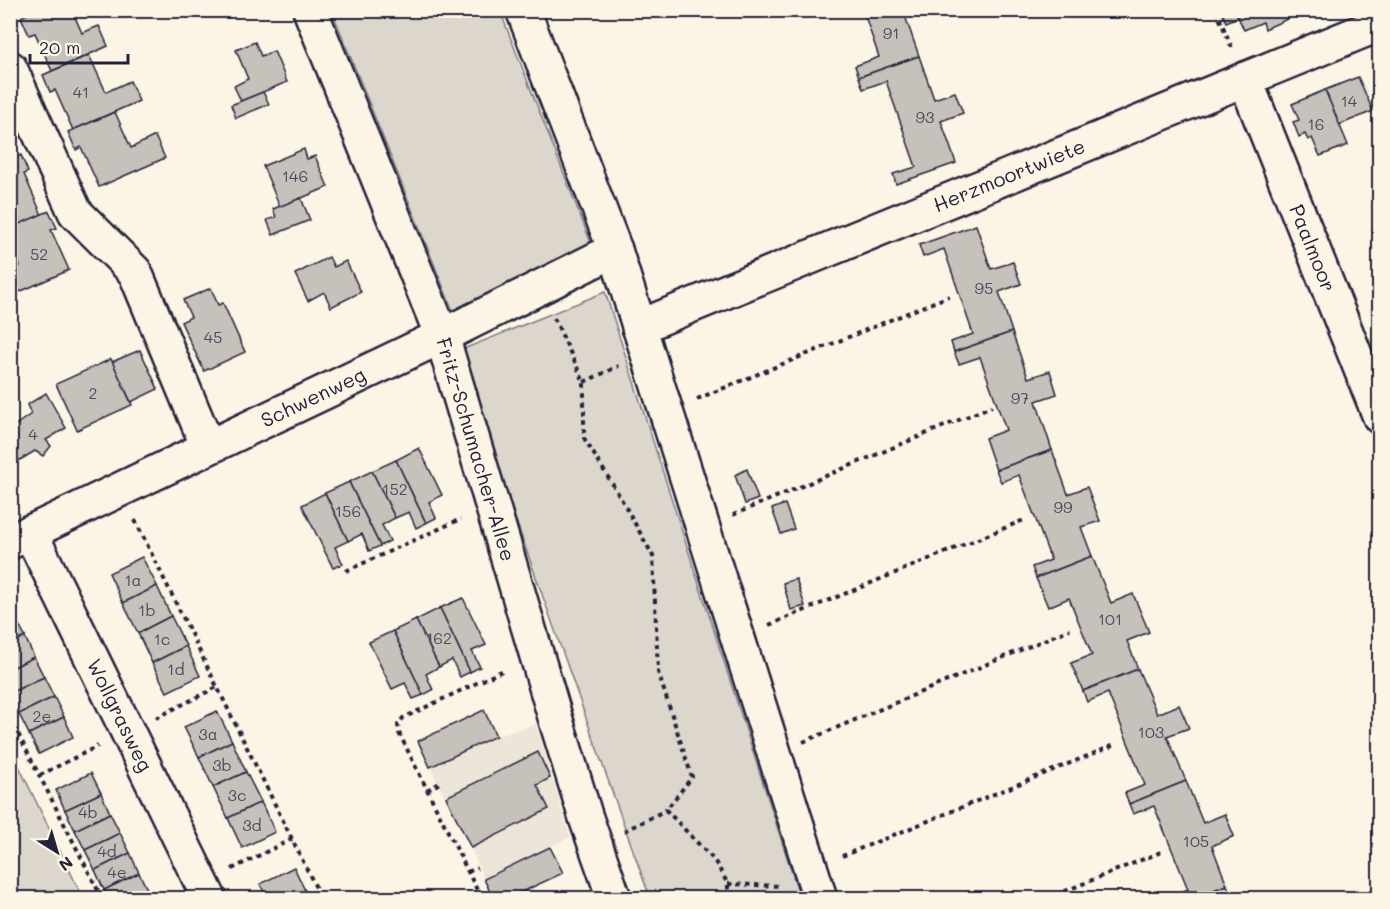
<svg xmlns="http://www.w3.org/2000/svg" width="1390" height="909" font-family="Mali,sans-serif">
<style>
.built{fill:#ece5d8}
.green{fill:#dcd6cc;stroke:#7f7c84;stroke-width:1.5}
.building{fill:#c6c1bb;stroke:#22223b;stroke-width:1.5}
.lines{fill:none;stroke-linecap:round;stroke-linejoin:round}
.minor-casing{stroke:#22223b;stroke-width:38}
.path{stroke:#22223b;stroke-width:4;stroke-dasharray:4.5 4.5;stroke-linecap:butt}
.minor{stroke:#fcf5e5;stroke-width:33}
.labels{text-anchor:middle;stroke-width:6;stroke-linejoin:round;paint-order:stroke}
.number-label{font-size:16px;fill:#4b4a5b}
.street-label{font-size:20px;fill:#22223b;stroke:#fcf5e5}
</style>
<rect width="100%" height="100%" fill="#fcf5e5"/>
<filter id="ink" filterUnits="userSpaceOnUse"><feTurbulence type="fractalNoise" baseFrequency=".0167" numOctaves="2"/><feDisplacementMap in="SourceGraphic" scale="12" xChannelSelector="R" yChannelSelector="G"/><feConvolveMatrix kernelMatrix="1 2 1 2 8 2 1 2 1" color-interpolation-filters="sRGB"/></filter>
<g filter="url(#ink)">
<polygon class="built" points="536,724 570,837 484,879 471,848 430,767 496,736"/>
<g class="green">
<polygon points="332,11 500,11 591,243 453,311"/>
<polygon points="605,292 800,898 650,898 456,352"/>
<polygon points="11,750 83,898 11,898"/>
</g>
<g class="building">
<polygon points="35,10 72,10 82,33 99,26 108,46 52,71 35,33 29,35 21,17"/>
<polygon points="863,10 903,10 919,56 859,77 855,66 879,57"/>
<polygon points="1221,10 1235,10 1238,17 1226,22"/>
<polygon points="1235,10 1294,10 1296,15 1265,29 1263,22 1244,30"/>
<polygon points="255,42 261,56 274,51 287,82 241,101 234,86 248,79 236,50"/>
<polygon points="89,55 106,92 130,81 139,101 73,130 55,90 50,92 43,75"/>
<polygon points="919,56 934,99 955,92 963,113 941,121 956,163 896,184 893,174 916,167 886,81 863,89 859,77"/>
<polygon points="1358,77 1373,111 1339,125 1325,90"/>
<polygon points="1325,90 1348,145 1320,156 1312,138 1308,140 1305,134 1299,137 1293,122 1299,120 1292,104"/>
<polygon points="263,92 269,104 236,118 231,105"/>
<polygon points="115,112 131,148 155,136 165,158 99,187 81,147 76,150 68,132"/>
<polygon points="10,141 17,157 10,160"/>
<polygon points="304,149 307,159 315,156 328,187 280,207 263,166"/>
<polygon points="21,155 28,172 24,174 42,215 10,228 10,160"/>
<polygon points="301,198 310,220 273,235 267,220 276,217 273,209"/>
<polygon points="49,211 57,228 51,230 69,270 10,296 10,270 20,266 10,243 10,228"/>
<polygon points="976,225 991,269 1013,262 1021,284 999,292 1012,332 954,352 951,342 973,334 944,249 923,257 919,245"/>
<polygon points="329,257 334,267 346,261 361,292 331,307 324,292 308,301 295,274"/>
<polygon points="211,288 218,305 223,303 245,352 204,371 181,322 191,317 183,300"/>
<polygon points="1012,332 1028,378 1050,371 1057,394 1036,401 1052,450 996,470 985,438 1006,430 980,357 959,364 954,352"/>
<polygon points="140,350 158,389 131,402 112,362"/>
<polygon points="111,359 132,405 77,430 56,384"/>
<polygon points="46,393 66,428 46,440 51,446 43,456 35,451 13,464 10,469 10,424 14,426 31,414 27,405"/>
<polygon points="419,448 442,495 429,502 436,518 426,523 396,460"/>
<polygon points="1052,450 1068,494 1087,487 1100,521 1081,527 1092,556 1036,578 1032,567 1051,560 1019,475 1001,482 996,470"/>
<polygon points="396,460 426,523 416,528 409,512 395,518 372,471"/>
<polygon points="747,469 758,499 745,504 735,475"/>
<polygon points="372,471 395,518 382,525 390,541 380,546 349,482"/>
<polygon points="349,482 380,546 369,551 362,534 348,541 325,493"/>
<polygon points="325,493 348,541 335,547 343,564 333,568 302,505"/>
<polygon points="785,504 794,529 781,534 772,509"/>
<polygon points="1092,556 1111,603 1133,594 1149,632 1127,641 1138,669 1083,691 1071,663 1092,655 1069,598 1048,607 1036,578"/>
<polygon points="142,557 157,586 123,603 109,573"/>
<polygon points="796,579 805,606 791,610 783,583"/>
<polygon points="157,586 171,616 138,633 123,603"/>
<polygon points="463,598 486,645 472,651 480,667 470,672 440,608"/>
<polygon points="440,608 470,672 460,677 452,660 439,667 416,620"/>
<polygon points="171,616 186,646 152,663 138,633"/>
<polygon points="15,617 25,637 10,644 10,620"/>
<polygon points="416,620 439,667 426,674 433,690 423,695 393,631"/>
<polygon points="393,631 423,695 413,699 405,683 392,689 369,642"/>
<polygon points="25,637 34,657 10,669 10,644"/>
<polygon points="186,646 200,676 167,692 152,663"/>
<polygon points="34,657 44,677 10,693 10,669"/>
<polygon points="1138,669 1157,714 1179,705 1189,728 1167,736 1186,781 1129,804 1125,793 1145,785 1108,693 1087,702 1083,691"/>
<polygon points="44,677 54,697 19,714 10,696 10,693"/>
<polygon points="54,697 64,717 29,734 19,714"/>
<polygon points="484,710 496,736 430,767 418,741"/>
<polygon points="217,711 232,741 199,757 184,727"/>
<polygon points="64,717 73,737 39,754 29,734"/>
<polygon points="232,741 246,772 213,787 199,757"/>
<polygon points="538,752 550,778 537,785 549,809 471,848 446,797"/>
<polygon points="246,772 261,802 228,818 213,787"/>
<polygon points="91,773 101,793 65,810 56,790"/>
<polygon points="1186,781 1203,823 1225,814 1234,836 1212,846 1227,885 1193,898 1167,898 1188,889 1154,806 1133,814 1129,804"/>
<polygon points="101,793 110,813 75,830 65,810"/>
<polygon points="261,802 275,832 242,848 228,818"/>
<polygon points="110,813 120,833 85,850 75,830"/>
<polygon points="120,833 130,853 95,870 85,850"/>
<polygon points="550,847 563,873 509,898 493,898 484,879"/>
<polygon points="130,853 139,873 104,890 95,870"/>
<polygon points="294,867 308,897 305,898 267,898 260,884"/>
<polygon points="139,873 149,893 139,898 108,898 104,890"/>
<polygon points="1227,885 1233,898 1193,898"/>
</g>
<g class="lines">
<g class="minor-casing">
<g id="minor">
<path id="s1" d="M310 10 442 336 558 727 586 818 614 898"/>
<polyline points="523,10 615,250 820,898"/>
<polyline points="10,68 75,212 135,272 208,447"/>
<path id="s2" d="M1245 79 1380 417"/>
<path id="s3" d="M639 327 1380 24"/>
<path id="s4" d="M30 532 209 898"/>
<path id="s5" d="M10 542 442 336 615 250"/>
</g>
</g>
<g class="path">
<polyline points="1216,10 1232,48"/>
<polyline points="554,318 584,382 584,438 619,495 653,556 658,672 692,777 666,810 714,860 728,884 728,898"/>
<polyline points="584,382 619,366"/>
<polyline points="697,399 949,296"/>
<polyline points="733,515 992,406"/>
<polyline points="135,520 321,898"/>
<polyline points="346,571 461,519"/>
<polyline points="769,625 1024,520"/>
<polyline points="10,718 102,898"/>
<polyline points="156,718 217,687"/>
<polyline points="803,742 1070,629"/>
<polyline points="40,775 98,746"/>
<polyline points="427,790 440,783"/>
<polyline points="624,831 666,810"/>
<polyline points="842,856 1117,744"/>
<polyline points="232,869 292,839"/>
<polyline points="468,872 477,868"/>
<polyline points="728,884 781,886"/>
<polyline points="481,898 399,733 398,725 403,718 506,669"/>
<polyline points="1048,898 1161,852"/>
</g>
<use href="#minor" class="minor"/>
</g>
</g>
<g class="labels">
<g class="number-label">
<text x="891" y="39">91</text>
<text x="81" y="98">41</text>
<text x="1349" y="107">14</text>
<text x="925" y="123">93</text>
<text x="1316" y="130">16</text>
<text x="295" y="182">146</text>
<text x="39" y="260">52</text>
<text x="984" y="294">95</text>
<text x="213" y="343">45</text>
<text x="93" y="399">2</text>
<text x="1020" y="404">97</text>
<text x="33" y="440">4</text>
<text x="395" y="495">152</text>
<text x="1063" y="513">99</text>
<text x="348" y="517">156</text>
<text x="133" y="586">1a</text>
<text x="147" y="616">1b</text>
<text x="1110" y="625">101</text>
<text x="439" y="644">162</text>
<text x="162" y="645">1c</text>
<text x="176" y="675">1d</text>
<text x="42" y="722">2e</text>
<text x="1151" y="738">103</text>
<text x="208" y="740">3a</text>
<text x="222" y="771">3b</text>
<text x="237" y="801">3c</text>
<text x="88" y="818">4b</text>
<text x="252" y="831">3d</text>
<text x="1196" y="847">105</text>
<text x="107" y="857">4d</text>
<text x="117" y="878">4e</text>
</g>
<g class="street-label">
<text dy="7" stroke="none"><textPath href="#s3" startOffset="400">Herzmoortwiete</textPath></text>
<text dy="7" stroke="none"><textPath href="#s2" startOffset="182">Paalmoor</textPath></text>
<text dy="7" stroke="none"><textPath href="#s5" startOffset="336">Schwenweg</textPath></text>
<text dy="7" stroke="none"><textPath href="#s1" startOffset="470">Fritz-Schumacher-Allee</textPath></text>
<text dy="7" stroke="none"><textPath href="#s4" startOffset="204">Wollgrasweg</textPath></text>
</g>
</g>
<rect width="1390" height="909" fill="none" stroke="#fcf5e5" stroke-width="36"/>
<rect x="18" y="18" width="1354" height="873" fill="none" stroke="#22223b" stroke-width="2" filter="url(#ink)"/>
<g transform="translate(57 852) rotate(143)" stroke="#fcf5e5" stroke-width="4.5" paint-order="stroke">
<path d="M0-4.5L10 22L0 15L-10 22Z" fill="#22223b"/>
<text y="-9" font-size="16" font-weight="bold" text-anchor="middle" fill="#22223b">N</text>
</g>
<path d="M30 54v9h98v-9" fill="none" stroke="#22223b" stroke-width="3"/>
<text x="39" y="54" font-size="18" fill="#22223b" stroke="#fcf5e5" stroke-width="4.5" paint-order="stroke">20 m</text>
</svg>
